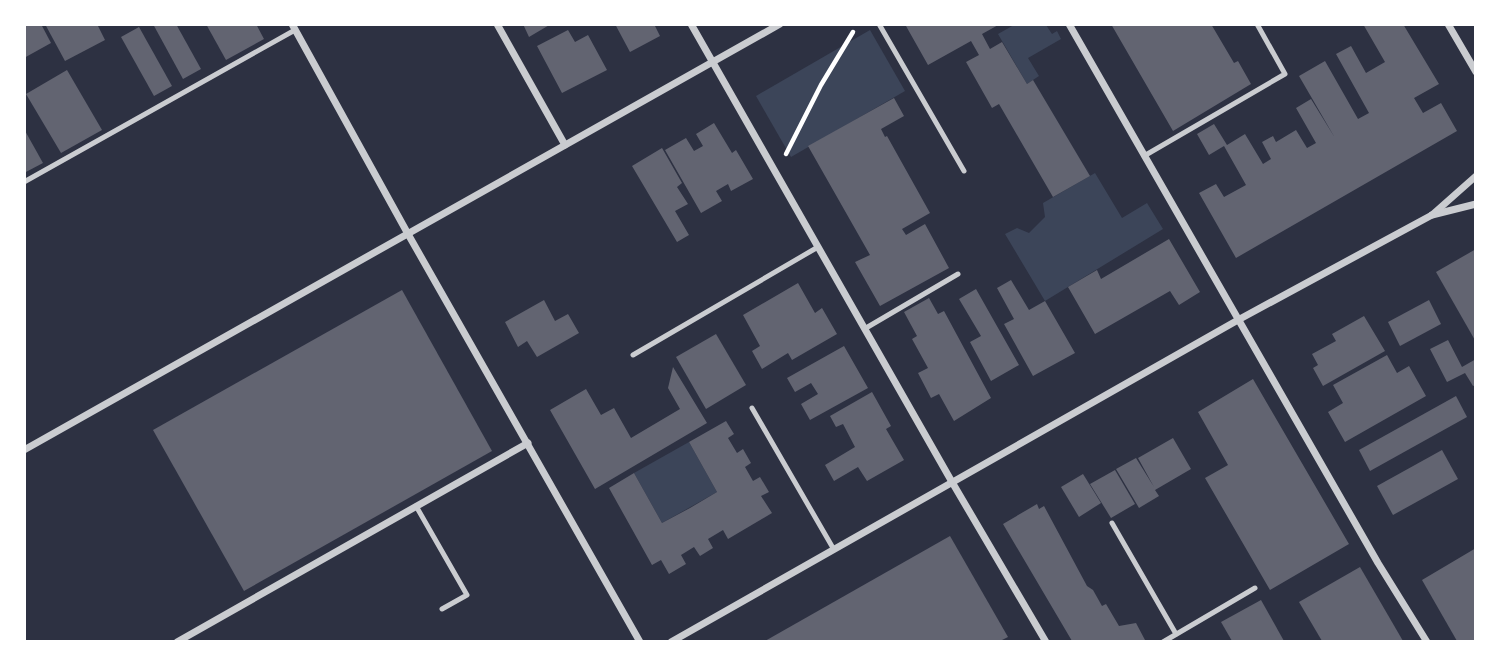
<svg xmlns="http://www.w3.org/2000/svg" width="1500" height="666" font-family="Mulish,sans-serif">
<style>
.green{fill:#3c4559}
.building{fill:#626471}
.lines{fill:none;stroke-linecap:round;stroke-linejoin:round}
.path{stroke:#fff;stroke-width:4.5}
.service{stroke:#caccd0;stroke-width:5}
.minor{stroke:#caccd0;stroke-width:7}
</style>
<rect width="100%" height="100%" fill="#2d3142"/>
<g class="green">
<polygon points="1014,25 1046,25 1052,34 1057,31 1061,39 1028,58 1039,76 1027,84 998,34"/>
<polygon points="870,30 905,91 791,157 756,96"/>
<polygon points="1095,173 1122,218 1147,203 1163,229 1045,301 1005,234 1017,228 1029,233 1045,217 1043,203"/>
<polygon points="689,442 717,492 662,523 634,473"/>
</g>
<g class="building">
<polygon points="24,24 41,24 51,43 24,58"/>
<polygon points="45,24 97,24 105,40 65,61"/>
<polygon points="153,24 176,24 201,69 183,79"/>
<polygon points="206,24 256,24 264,39 226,60"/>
<polygon points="523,24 551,24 529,37"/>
<polygon points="615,24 654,24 660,36 630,52"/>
<polygon points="909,24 1000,24 982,34 990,49 1002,42 1027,84 1033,80 1090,176 1053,197 999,104 992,108 966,62 979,55 971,41 928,65 906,26"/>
<polygon points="1111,24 1211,24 1234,63 1238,61 1251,84 1173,131"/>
<polygon points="1363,24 1403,24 1439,84 1414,98 1423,113 1441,103 1457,131 1236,258 1199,193 1216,184 1224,197 1246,185 1224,146 1209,155 1197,134 1214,124 1227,145 1245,134 1263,164 1271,159 1262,142 1273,136 1276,142 1296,130 1307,148 1316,143 1296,108 1311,99 1335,138 1299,76 1325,61 1358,119 1369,113 1336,54 1351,46 1366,73 1385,62"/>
<polygon points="139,27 172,86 154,96 121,37"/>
<polygon points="568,30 575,42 588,35 607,70 562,93 537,46"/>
<polygon points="67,70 102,130 61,153 26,94"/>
<polygon points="894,98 904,116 881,129 885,137 887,136 930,213 902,229 906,235 925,224 949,268 880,306 855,262 870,255 808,146"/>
<polygon points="714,123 732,153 736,150 753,179 731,191 728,184 716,191 722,201 701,213 665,150 686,138 694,151 703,146 696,134"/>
<polygon points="24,129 43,163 24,173"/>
<polygon points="662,148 682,183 677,187 688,204 675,211 689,235 677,242 632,166"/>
<polygon points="1169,239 1200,292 1179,305 1170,291 1095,334 1068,287 1097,270 1101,279"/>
<polygon points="1476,249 1476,342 1436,272"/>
<polygon points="1011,280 1029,310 1045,301 1075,353 1033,376 1004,324 1014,319 997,288"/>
<polygon points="798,283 815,313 822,308 837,334 792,360 788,353 762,369 752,351 760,346 743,315"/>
<polygon points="976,289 1019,365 991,381 970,342 981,336 959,299"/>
<polygon points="402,290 492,451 244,591 153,430"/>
<polygon points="929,298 938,314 944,311 991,398 954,421 939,394 931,398 918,373 928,368 912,339 917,336 904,312"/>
<polygon points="544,300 555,321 568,314 579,333 537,357 527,341 518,347 505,322"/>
<polygon points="1429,300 1441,324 1400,346 1388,322"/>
<polygon points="1364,316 1385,351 1323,386 1313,368 1318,365 1312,354 1336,341 1332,334"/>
<polygon points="716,334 746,385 706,409 676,357"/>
<polygon points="1448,340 1462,367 1476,359 1476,385 1473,386 1465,373 1447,382 1430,349"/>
<polygon points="844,346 868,388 810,420 801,404 818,394 811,383 795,392 787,378"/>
<polygon points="1387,355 1397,373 1409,366 1426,396 1345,442 1328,412 1343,403 1333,385"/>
<polygon points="673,367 707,423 595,489 550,410 586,389 601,415 614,408 631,438 680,409 668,388"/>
<polygon points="1253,379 1349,544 1270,590 1205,478 1228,465 1198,412"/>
<polygon points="872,392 891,426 886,429 904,460 867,481 858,467 834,481 825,465 855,447 843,424 836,427 830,416"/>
<polygon points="1456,396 1467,417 1370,471 1359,450"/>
<polygon points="726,421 734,434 728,438 737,453 743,449 751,463 745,467 753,481 760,477 769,492 761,496 772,513 728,539 723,530 708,539 713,548 700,556 694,547 681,555 686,564 669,574 661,560 652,565 609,488 634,473 662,523 690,508 717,492 689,442"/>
<polygon points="1173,438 1191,469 1155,490 1159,496 1139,508 1116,469 1136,458 1154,487 1138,458"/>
<polygon points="1442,450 1458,479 1393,515 1377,486"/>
<polygon points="1115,470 1135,504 1111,518 1090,484"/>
<polygon points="1083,474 1101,503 1079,517 1061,487"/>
<polygon points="1037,504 1039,509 1044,506 1087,586 1093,590 1102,606 1106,604 1119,626 1136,623 1145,640 1072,641 1003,524"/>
<polygon points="950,536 1008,637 1000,641 765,641"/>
<polygon points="1476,548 1476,641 1457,641 1422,580"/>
<polygon points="1360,567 1403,641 1322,641 1299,602"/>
<polygon points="1261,600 1284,641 1232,641 1221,622"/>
</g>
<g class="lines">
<polyline class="path" points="786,154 821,85 853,32"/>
<g class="service">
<polyline points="879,24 964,171"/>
<polyline points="1144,156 1285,74 1257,24"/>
<polyline points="24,182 295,30"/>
<polyline points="866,328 958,274"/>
<polyline points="633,355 818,247"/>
<polyline points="752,408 833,548"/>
<polyline points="416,506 467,595 442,609"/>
<polyline points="1112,523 1176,634"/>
<polyline points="1163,642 1255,588"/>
</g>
<g class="minor">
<polyline points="292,24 408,234 640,642"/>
<polyline points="497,24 565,145"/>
<polyline points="691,24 952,482 1046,642"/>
<polyline points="1069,24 1378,563 1427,642"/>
<polyline points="1448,24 1476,72"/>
<polyline points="1432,215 1476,204"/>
<polyline points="24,450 780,24"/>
<polyline points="177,642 528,443"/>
<polyline points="671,642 1238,320 1432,215 1476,176"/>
</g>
</g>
<rect width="1500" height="666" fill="none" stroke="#ffffff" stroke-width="52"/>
</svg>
